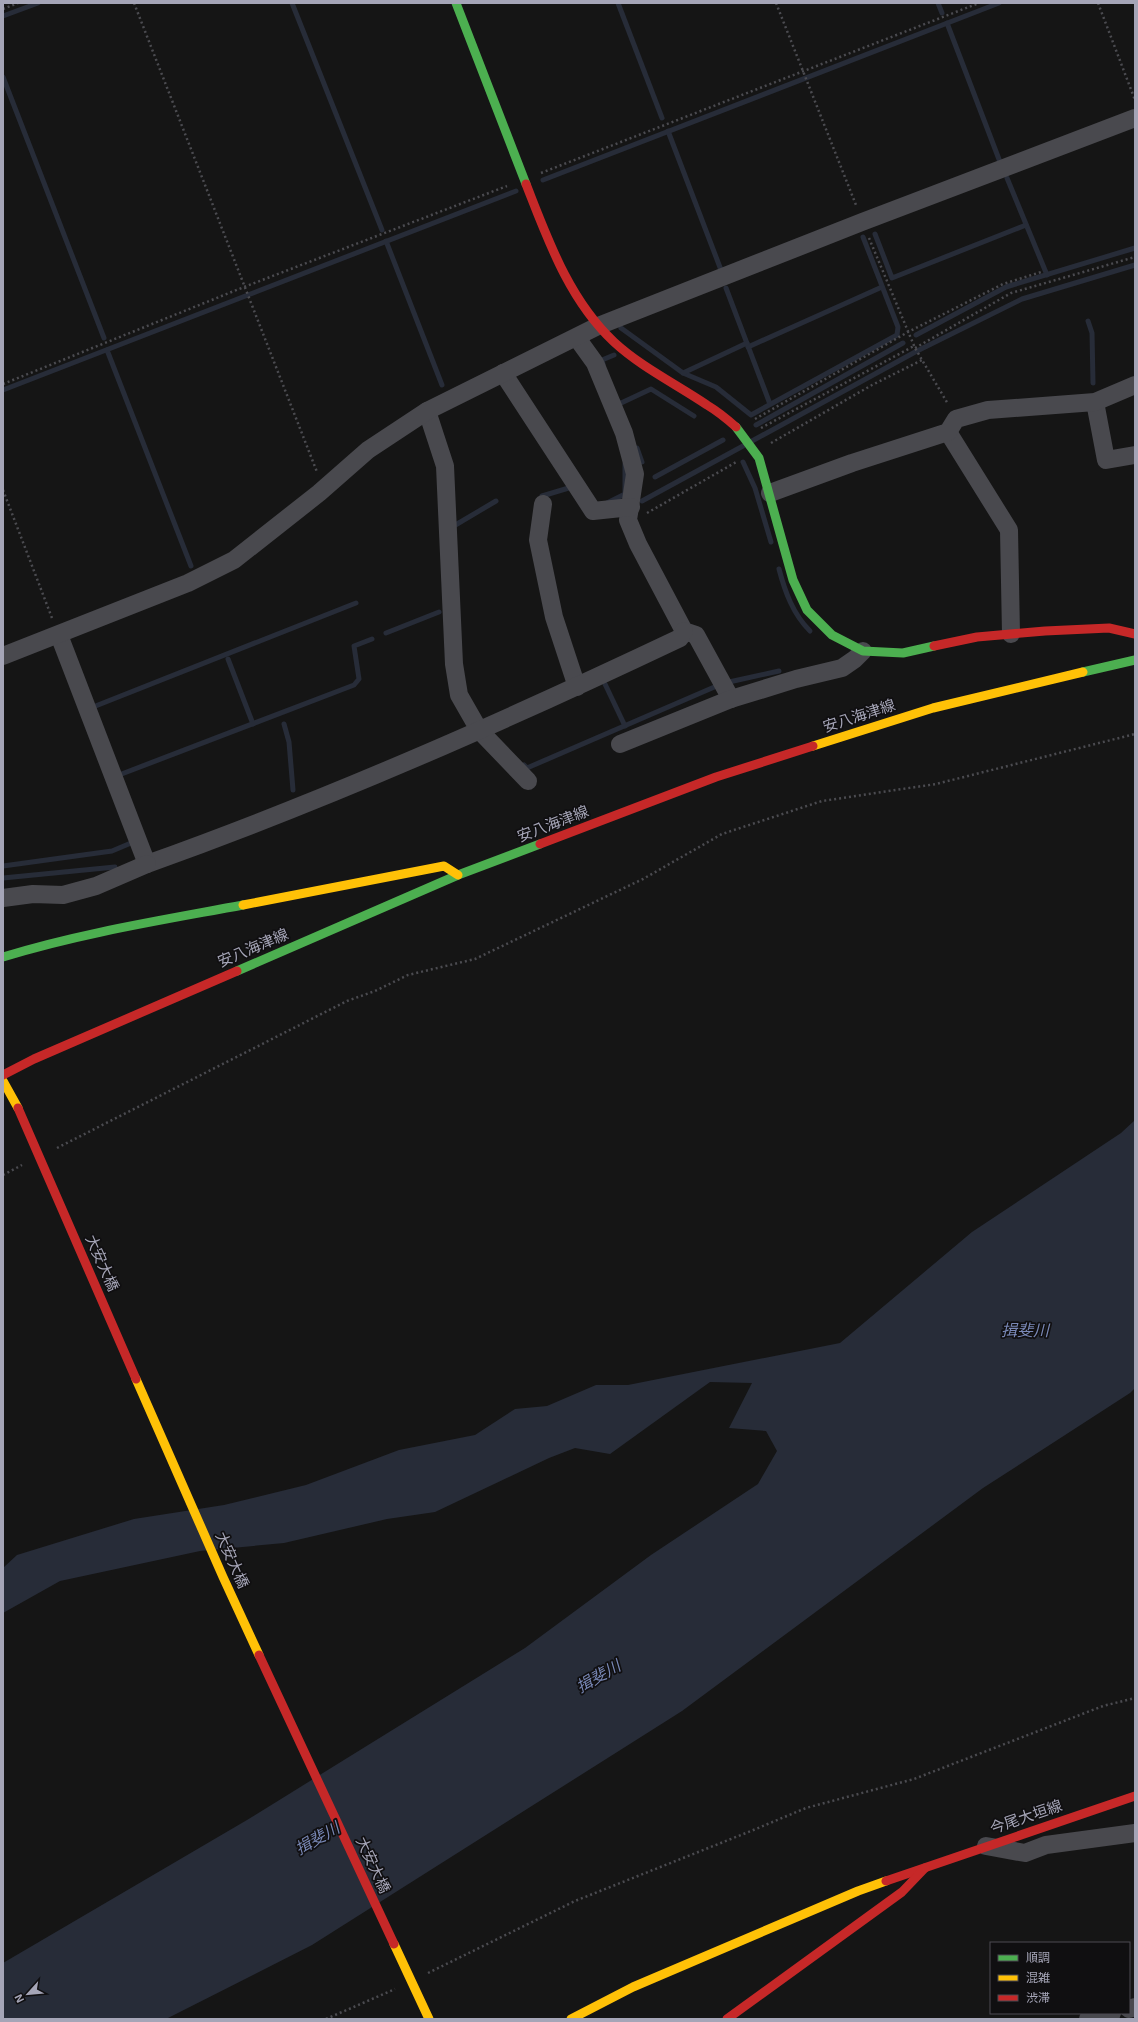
<svg xmlns="http://www.w3.org/2000/svg" width="1138" height="2022" font-family="'Exo 2','Noto Sans JP',sans-serif">
<style>
.water{fill:#272c38}
.lines{fill:none;stroke-linecap:round;stroke-linejoin:round}
.stream{stroke:#272c38;stroke-width:5}
.path{stroke:#4b4b50;stroke-width:2.5;stroke-dasharray:2 3;stroke-linecap:butt}
.street{stroke:#49494e;stroke-width:18}
.fast{stroke:#4caf50;stroke-width:9}
.slow{stroke:#ffc107;stroke-width:9}
.jam{stroke:#c62828;stroke-width:9}
.slow-bridge{stroke:#ffc107;stroke-width:9}
.jam-bridge{stroke:#c62828;stroke-width:9}
.labels{text-anchor:middle;stroke-width:3.5;stroke-linejoin:round;paint-order:stroke}
.street-label{font-size:15px;fill:#a5a5b7;stroke:#100f11}
.water-label{font-size:16px;font-style:italic;fill:#7988b6;stroke:#100f11}
</style>
<rect width="100%" height="100%" fill="#151515"/>
<polygon class="water" points="1135,1120 1135,1388 1130,1393 983,1488 682,1711 312,1945 166,2019 3,2019 3,1963 247,1820 525,1648 651,1555 758,1484 777,1451 766,1431 729,1428 752,1383 710,1382 610,1454 575,1448 549,1458 435,1512 387,1519 284,1543 200,1551 60,1581 3,1613 3,1568 17,1555 134,1519 224,1505 306,1485 399,1450 475,1435 515,1409 547,1406 596,1385 628,1385 840,1343 972,1232 1121,1133"/>
<g class="lines">
<g class="stream">
<polyline points="292,3 382,230"/>
<polyline points="618,3 662,118"/>
<polyline points="938,3 942,13"/>
<polyline points="3,16 38,3"/>
<polyline points="947,23 1000,162"/>
<polyline points="3,77 104,338"/>
<polyline points="668,131 721,270"/>
<polyline points="1007,178 1047,275"/>
<polyline points="543,180 999,3"/>
<polyline points="875,234 892,278 1026,225"/>
<polyline points="386,241 442,385"/>
<polyline points="726,288 770,404"/>
<polyline points="1088,321 1092,333 1093,383"/>
<polyline points="621,328 683,373 716,387 751,415 897,335 898,327 863,237"/>
<polyline points="916,335 1006,287 1135,248"/>
<polyline points="748,347 882,287"/>
<polyline points="107,350 191,566"/>
<polyline points="603,364 602,360 614,355"/>
<polyline points="683,373 747,343"/>
<polyline points="3,390 516,191"/>
<polyline points="618,401 619,404 651,389 694,416"/>
<polyline points="756,425 903,343"/>
<polyline points="752,441 917,351 1022,299 1135,265"/>
<polyline points="637,448 642,462"/>
<polyline points="743,462 755,488 771,542"/>
<polyline points="655,477 723,440"/>
<polyline points="542,496 572,487"/>
<polyline points="642,501 743,446"/>
<polyline points="607,503 625,494 625,464"/>
<polyline points="452,527 496,501"/>
<path d="M779 569C785 592 793 614 810 631"/>
<polyline points="386,633 439,612"/>
<polyline points="228,659 253,724"/>
<polyline points="729,682 779,671"/>
<polyline points="605,684 625,726"/>
<polyline points="94,710 93,707 356,603"/>
<polyline points="284,724 289,742 293,790"/>
<polyline points="524,765 527,768 719,685"/>
<polyline points="118,773 119,775 354,685 359,679 354,646 372,639"/>
<polyline points="3,866 112,851 131,843"/>
<polyline points="3,878 115,867"/>
</g>
<g class="path">
<polyline points="134,3 317,472"/>
<polyline points="776,3 856,205"/>
<polyline points="1098,3 1135,100"/>
<polyline points="3,9 18,3"/>
<polyline points="541,173 979,3"/>
<polyline points="869,238 915,348 948,404"/>
<polyline points="915,348 1011,293 1135,257"/>
<polyline points="3,384 244,287 507,186"/>
<polyline points="755,419 908,332 1003,284 1041,272"/>
<polyline points="761,428 914,346"/>
<polyline points="771,443 872,385 922,360"/>
<polyline points="3,490 52,618"/>
<polyline points="647,513 738,461"/>
<polyline points="57,1148 347,1001 375,991 408,975 475,959 643,879 722,834 822,801 936,784 1135,734"/>
<polyline points="3,1175 22,1165"/>
<polyline points="428,1973 575,1901 751,1831 806,1808 914,1779 1103,1706 1135,1698"/>
<polyline points="326,2019 395,1989"/>
</g>
<g class="street">
<polyline points="577,338 595,363 624,433 635,474 628,520 638,544 684,631 696,635 731,699"/>
<polyline points="503,373 593,511 631,507"/>
<polyline points="1095,402 1106,460 1135,455"/>
<polyline points="427,411 445,466 454,664 459,695 479,730 528,781"/>
<polyline points="948,432 1009,530 1011,634"/>
<polyline points="770,493 852,463 948,432 956,419 988,410 1095,402 1135,385"/>
<polyline points="543,504 538,540 554,617 577,687"/>
<path d="M59 635 147 864C329 799 505 721 680 638L684 631"/>
<polyline points="3,656 188,583 234,560 319,493 368,450 427,411 598,326 862,222 1135,118"/>
<polyline points="620,744 731,699 796,679 842,668 855,659 863,651"/>
<polyline points="3,898 33,894 63,895 96,886 147,864"/>
<polyline points="986,1846 1025,1853 1046,1845 1135,1833"/>
<polyline points="1129,2009 1135,2007"/>
<polyline points="1088,2019 1112,2013"/>
</g>
<g class="fast">
<polyline points="456,3 526,184"/>
<polyline points="736,427 759,458 793,580 807,610 832,635 863,651 903,653 934,646"/>
<polyline points="1083,672 1135,660"/>
<path d="M3 957C81 933 163 920 243 905"/>
<polyline points="237,971 458,875 540,844"/>
</g>
<g class="slow">
<polyline points="813,746 933,708 1083,672"/>
<polyline points="243,905 444,866 458,875"/>
<polyline points="3,1081 18,1108"/>
<polyline points="571,2019 633,1987 858,1891 886,1881"/>
</g>
<g class="jam">
<path d="M526 184C548 240 569 300 614 342 641 367 676 384 707 405 717 411 727 419 736 427"/>
<polyline points="934,646 977,637 1045,631 1109,628 1135,634"/>
<polyline points="540,844 716,777 813,746"/>
<polyline points="3,1075 34,1059 237,971"/>
<polyline points="886,1881 1135,1796"/>
<polyline points="727,2019 902,1892 925,1868"/>
</g>
<g class="slow-bridge">
<polyline points="136,1379 223,1577 259,1655"/>
<polyline points="394,1944 429,2019"/>
</g>
<g class="jam-bridge">
<polyline points="18,1108 136,1379"/>
<polyline points="259,1655 394,1944"/>
</g>
</g>
<g class="labels">
<g class="street-label">
<text transform="translate(859 716) rotate(-18)" y="5">安八海津線</text>
<text transform="translate(553 824) rotate(-21)" y="5">安八海津線</text>
<text transform="translate(253 948) rotate(-23)" y="5">安八海津線</text>
<text transform="translate(102 1263) rotate(66)" y="5">大安大橋</text>
<text transform="translate(232 1560) rotate(66)" y="5">大安大橋</text>
<text transform="translate(1026 1817) rotate(-19)" y="5">今尾大垣線</text>
<text transform="translate(373 1865) rotate(65)" y="5">大安大橋</text>
</g>
<g class="water-label">
<text x="1025" y="1336">揖斐川</text>
<text transform="translate(598 1676) rotate(-30)" y="6">揖斐川</text>
<text transform="translate(317 1838) rotate(-30)" y="6">揖斐川</text>
</g>
</g>
<rect width="1138" height="2022" fill="none" stroke="#a5a5b7" stroke-width="8"/>
<rect x="990" y="1942" width="140" height="72" fill="#100f11" stroke="#4c4b53"/>
<rect x="998" y="1955" width="20" height="6" fill="#4caf50" stroke="#4c4b53"/>
<text x="1026" y="1962" font-size="12" fill="#a5a5b7">順調</text>
<rect x="998" y="1975" width="20" height="6" fill="#ffc107" stroke="#4c4b53"/>
<text x="1026" y="1982" font-size="12" fill="#a5a5b7">混雑</text>
<rect x="998" y="1995" width="20" height="6" fill="#c62828" stroke="#4c4b53"/>
<text x="1026" y="2002" font-size="12" fill="#a5a5b7">渋滞</text>
<g transform="translate(28 1994) rotate(243)" stroke="#100f11" stroke-width="3" paint-order="stroke">
<path d="M0-3L7 15L0 10L-7 15Z" fill="#a5a5b7"/>
<text y="-6" font-size="11" font-weight="bold" text-anchor="middle" fill="#a5a5b7">N</text>
</g>
</svg>
